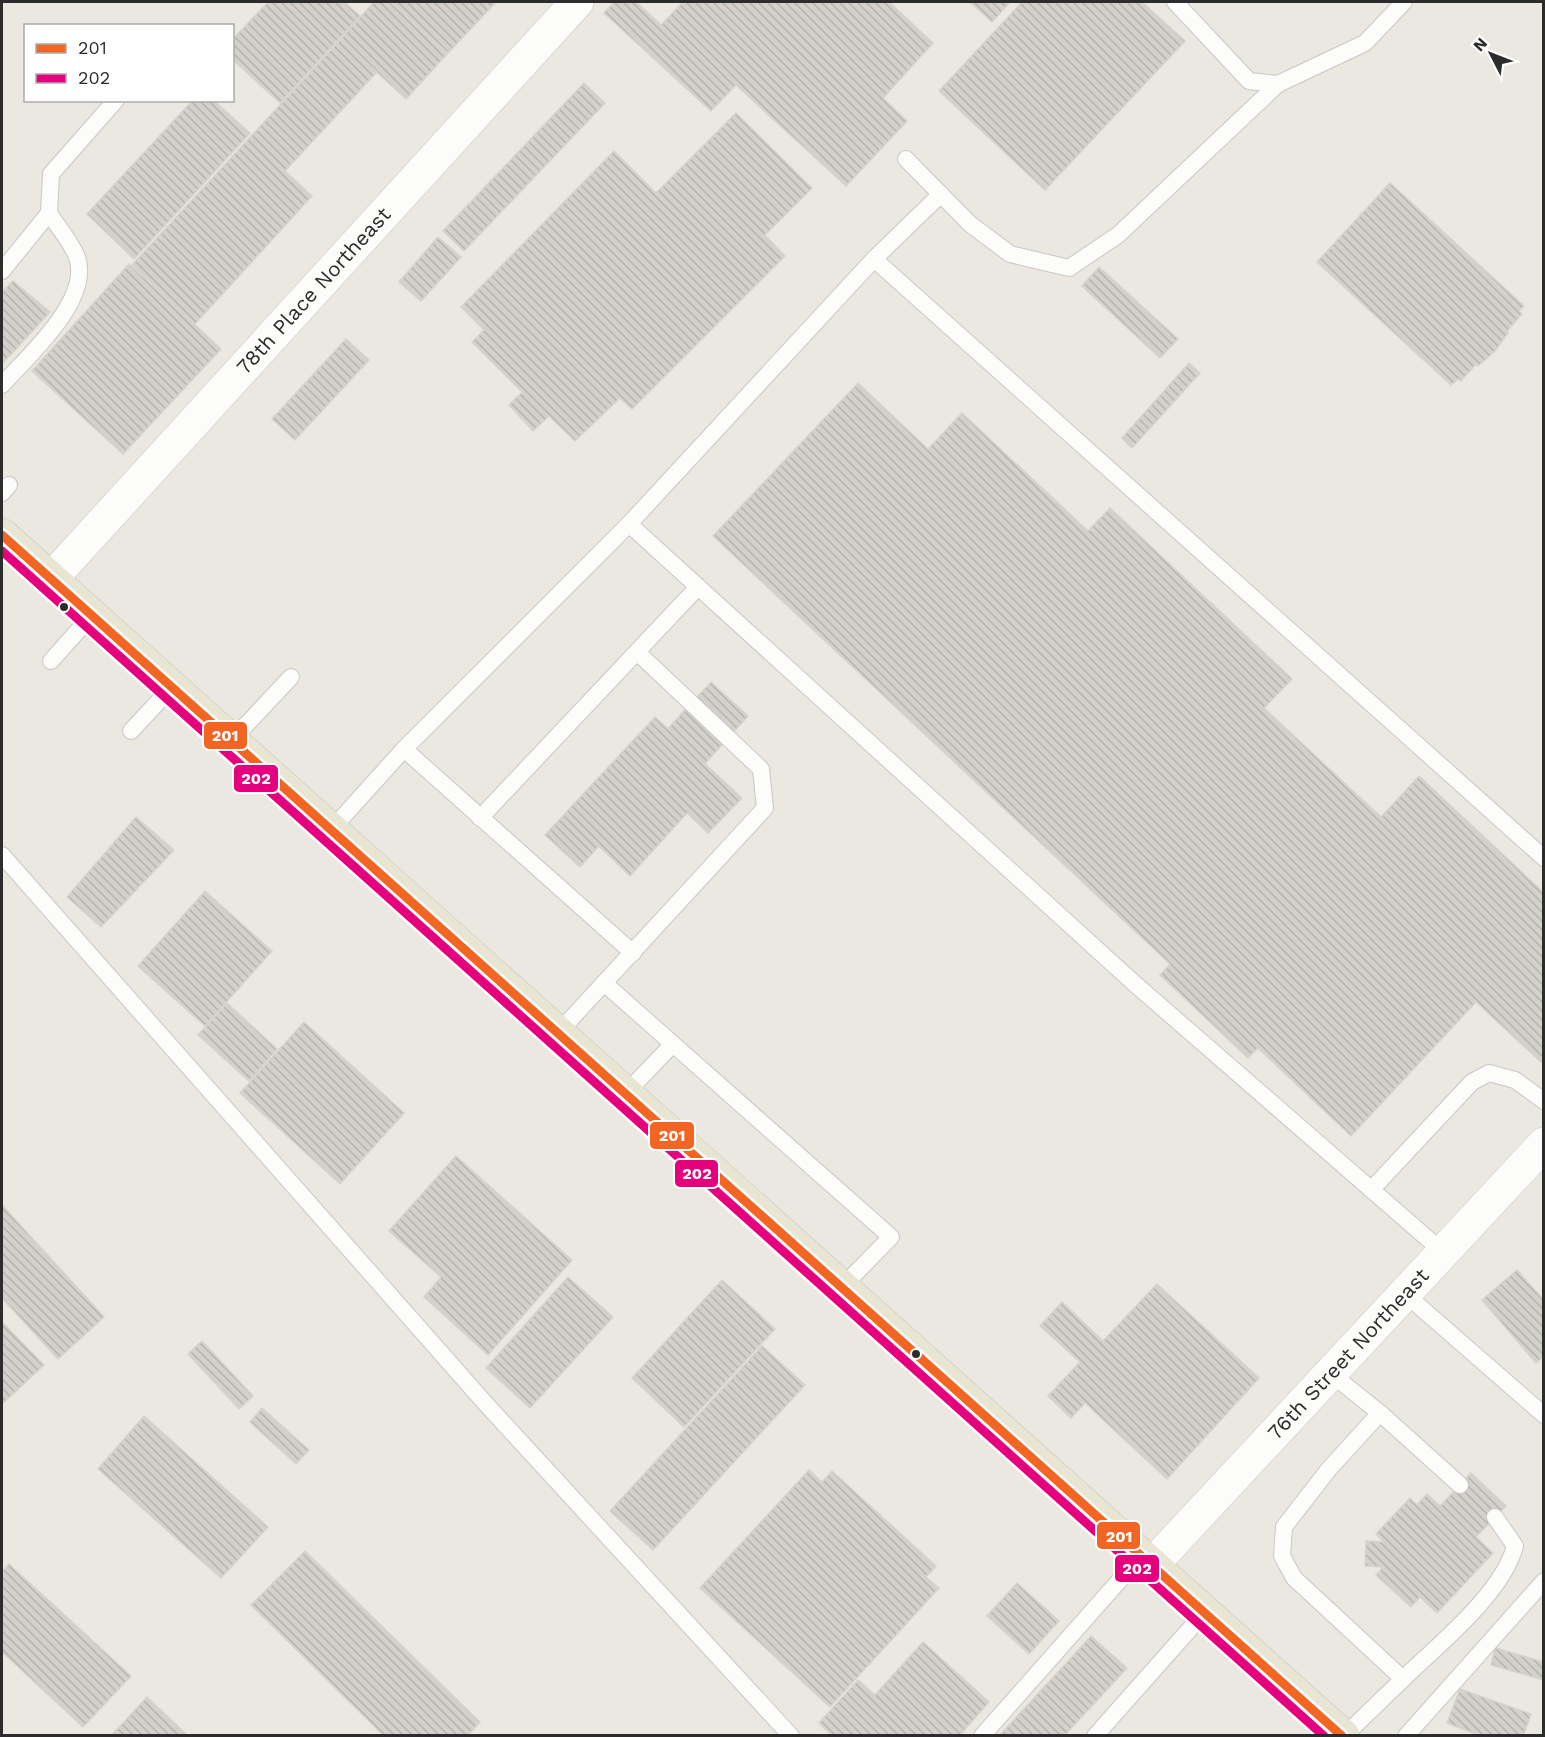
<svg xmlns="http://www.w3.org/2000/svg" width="1545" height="1737" font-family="'Work Sans',sans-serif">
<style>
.building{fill:url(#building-back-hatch);stroke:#d6d3cd;stroke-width:1.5}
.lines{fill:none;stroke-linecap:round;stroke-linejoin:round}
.lane-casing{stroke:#c8c7c7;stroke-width:18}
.street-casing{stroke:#c8c7c7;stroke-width:34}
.secondary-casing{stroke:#c8c7c7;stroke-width:34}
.primary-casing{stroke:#c6c5c2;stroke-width:34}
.lane{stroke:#fcfcfa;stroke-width:16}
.street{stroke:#fcfcfa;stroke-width:33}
.secondary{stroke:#fcfcfa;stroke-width:33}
.primary{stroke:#e8e5d3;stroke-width:33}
.bus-1-casing{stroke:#fff;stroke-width:14}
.bus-2-casing{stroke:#fff;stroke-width:14}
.bus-1{stroke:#f26522;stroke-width:9}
.bus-2{stroke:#e5007d;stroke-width:9}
.bus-dot{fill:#2c2c2c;stroke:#fff;stroke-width:2}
.labels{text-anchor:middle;stroke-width:5;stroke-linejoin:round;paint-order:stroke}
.street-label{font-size:21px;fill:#2c2c2c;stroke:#fff}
.line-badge{stroke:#fff;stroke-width:2}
.badge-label{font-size:16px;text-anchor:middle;font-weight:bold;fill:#fff}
</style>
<defs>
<pattern id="building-back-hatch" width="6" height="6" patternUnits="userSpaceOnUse" patternTransform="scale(1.5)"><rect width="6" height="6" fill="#d4d1cc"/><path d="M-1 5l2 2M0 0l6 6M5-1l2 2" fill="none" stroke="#b6b4af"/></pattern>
</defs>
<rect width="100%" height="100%" fill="#ebe8e1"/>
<g class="building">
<polygon points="268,2 344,2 360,16 280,103 232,59 232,40"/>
<polygon points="374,2 390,2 447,54 406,99 341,39"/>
<polygon points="392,2 496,2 448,53"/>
<polygon points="614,2 636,2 661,25 683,2 889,2 933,43 883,98 907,121 846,186 736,85 711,111 604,13"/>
<polygon points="970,2 1010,2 992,22"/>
<polygon points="1022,2 1142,2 1185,41 1045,190 939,91"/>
<polygon points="341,39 377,72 285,171 312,196 195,324 132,265"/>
<polygon points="584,83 605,103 464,251 443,231"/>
<polygon points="193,100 213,100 250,133 134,259 87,214"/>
<polygon points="736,113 812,188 765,235 785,256 632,409 620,398 575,441 549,416 533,431 509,405 522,392 472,342 484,330 461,307 614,151 656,193"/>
<polygon points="1390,183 1524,306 1519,311 1522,314 1507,331 1508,333 1495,351 1478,366 1476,364 1461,381 1458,379 1451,385 1317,262"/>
<polygon points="438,237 461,257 421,301 399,282"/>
<polygon points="129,264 221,349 123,454 32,371"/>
<polygon points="1099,267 1178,339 1160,358 1082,286"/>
<polygon points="13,281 50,312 2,364 2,292"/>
<polygon points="346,339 369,360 295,440 272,419"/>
<polygon points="1189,363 1200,373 1132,448 1122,438"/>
<polygon points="858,383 928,449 962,413 1088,531 1110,508 1292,679 1264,708 1381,817 1419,776 1544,893 1544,1060 1541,1062 1476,1002 1351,1136 1258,1048 1248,1058 1160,975 1170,964 713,536"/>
<polygon points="711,682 748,716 710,758 673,723"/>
<polygon points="655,717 668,729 673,723 710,758 705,764 742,798 708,833 687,813 630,876 599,846 580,867 545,835"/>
<polygon points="136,817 174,850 101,927 67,897"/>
<polygon points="205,891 272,951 205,1026 138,966"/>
<polygon points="227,1003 277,1049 249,1081 198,1035"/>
<polygon points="304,1022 404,1113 340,1184 240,1093"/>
<polygon points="456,1156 572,1260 488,1355 424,1297 441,1277 389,1231"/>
<polygon points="2,1205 104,1317 58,1359 2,1298"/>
<polygon points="1517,1270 1544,1300 1544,1356 1536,1363 1482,1300"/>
<polygon points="568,1277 613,1317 530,1408 486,1368"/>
<polygon points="722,1280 775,1329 684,1427 632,1378"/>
<polygon points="1157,1284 1259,1378 1167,1479 1085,1403 1071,1418 1048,1396 1080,1362 1040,1326 1062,1302 1103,1341"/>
<polygon points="2,1322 44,1365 2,1404"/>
<polygon points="202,1341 253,1396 239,1409 188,1354"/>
<polygon points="762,1346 805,1385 653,1550 610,1511"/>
<polygon points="262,1408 309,1450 296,1464 250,1422"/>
<polygon points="144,1416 268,1527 221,1578 98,1469"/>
<polygon points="809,1470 822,1482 832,1471 936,1566 926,1577 939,1588 830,1707 700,1588"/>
<polygon points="1471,1473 1506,1506 1476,1537 1493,1553 1437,1613 1420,1597 1411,1607 1376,1575 1383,1567 1365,1566 1366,1541 1384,1542 1376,1534 1410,1498 1417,1505 1427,1494 1440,1506"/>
<polygon points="305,1551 480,1722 467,1736 384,1736 251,1605"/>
<polygon points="9,1564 131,1676 83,1727 2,1652 2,1572"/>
<polygon points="1017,1583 1059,1621 1029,1654 987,1616"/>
<polygon points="1091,1636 1127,1668 1064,1736 999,1736"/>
<polygon points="923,1642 989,1702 959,1736 833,1736 819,1723 858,1680 875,1695"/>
<polygon points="1495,1648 1544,1662 1544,1680 1491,1665"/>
<polygon points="1460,1689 1531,1714 1523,1736 1481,1736 1447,1723"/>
<polygon points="147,1697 188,1736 111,1736"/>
</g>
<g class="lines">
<g class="lane-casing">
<g id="lane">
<polyline points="1175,2 1249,81 1278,84"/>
<polyline points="906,159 970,224 1010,254 1069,268 1118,235 1278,84 1365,43 1404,2"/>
<polyline points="874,259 941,194"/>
<polyline points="2,271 49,213 51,174 116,100"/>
<path d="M2 385C27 357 92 300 77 257 71 242 58 227 49 213"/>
<polyline points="2,493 9,485"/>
<polyline points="629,524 1135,984 1443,1252"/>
<polyline points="51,661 92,615"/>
<polyline points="131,731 172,687"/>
<polyline points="231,741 291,677"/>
<polyline points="404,749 629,524 874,259 1544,858"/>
<polyline points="480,818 698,587"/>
<polyline points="331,830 404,749 633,953"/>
<polyline points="2,855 485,1403 791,1736"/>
<polyline points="604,983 891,1237 842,1287"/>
<polyline points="558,1033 765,808 761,769 637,652"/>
<polyline points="625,1094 672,1045"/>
<polyline points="1371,1190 1472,1082 1489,1073 1515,1080 1544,1101"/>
<polyline points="1404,1293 1544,1415"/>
<polyline points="1330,1373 1380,1413 1329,1469 1284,1527 1282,1556 1294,1578 1403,1679 1344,1736"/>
<polyline points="1380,1413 1460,1485"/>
<path d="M1403 1679C1438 1645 1503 1593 1515 1546L1495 1517"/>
<polyline points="982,1736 1141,1556"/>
<polyline points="1095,1736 1205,1612"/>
<polyline points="1406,1736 1544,1581"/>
</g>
</g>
<g class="street-casing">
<g id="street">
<path id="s1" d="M51 579 577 2"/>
</g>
</g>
<g class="secondary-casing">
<g id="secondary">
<path id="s2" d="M1152 1565 1544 1144"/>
</g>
</g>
<g class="primary-casing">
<polyline id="primary" points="2,535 1343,1736"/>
</g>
<use href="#lane" class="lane"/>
<use href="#street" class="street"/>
<use href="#secondary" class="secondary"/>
<use href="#primary" class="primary"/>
<g class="bus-1-casing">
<polyline id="bus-1" points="2,535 1342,1736"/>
</g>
<g class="bus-2-casing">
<polyline id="bus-2" points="2,551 1324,1736"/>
</g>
<use href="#bus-1" class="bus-1"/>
<use href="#bus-2" class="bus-2"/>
</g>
<g class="bus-dot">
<circle cx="64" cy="607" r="5"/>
<circle cx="916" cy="1354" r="5"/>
</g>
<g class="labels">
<g class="street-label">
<text dy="7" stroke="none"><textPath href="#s1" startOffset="390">78th Place Northeast</textPath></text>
<text dy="7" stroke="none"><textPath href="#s2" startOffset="288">76th Street Northeast</textPath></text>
</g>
</g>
<g class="line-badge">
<rect x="203" y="721" width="45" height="29" rx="6" fill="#f26522"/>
<rect x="233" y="764" width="46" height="29" rx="6" fill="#e5007d"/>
<rect x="649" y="1121" width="46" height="29" rx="6" fill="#f26522"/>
<rect x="674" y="1159" width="45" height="29" rx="6" fill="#e5007d"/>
<rect x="1096" y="1521" width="45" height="29" rx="6" fill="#f26522"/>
<rect x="1114" y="1554" width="46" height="29" rx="6" fill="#e5007d"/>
</g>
<g class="badge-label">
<text x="225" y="741">201</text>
<text x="256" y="784">202</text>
<text x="672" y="1141">201</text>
<text x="697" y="1179">202</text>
<text x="1119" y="1542">201</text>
<text x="1137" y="1574">202</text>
</g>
<rect width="1545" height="1737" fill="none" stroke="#2c2c2c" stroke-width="6"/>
<rect x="24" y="24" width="210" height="78" fill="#ffffff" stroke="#ababab" stroke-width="1.5"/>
<rect x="36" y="44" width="30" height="9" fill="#f26522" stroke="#ababab" stroke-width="1.5"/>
<text x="78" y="54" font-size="18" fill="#2c2c2c">201</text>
<rect x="36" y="74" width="30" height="9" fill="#e5007d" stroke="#ababab" stroke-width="1.5"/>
<text x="78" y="84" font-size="18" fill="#2c2c2c">202</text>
<g transform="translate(1491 54) rotate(312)" stroke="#ffffff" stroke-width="4.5" paint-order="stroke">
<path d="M0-4.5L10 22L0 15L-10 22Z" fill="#2c2c2c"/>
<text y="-9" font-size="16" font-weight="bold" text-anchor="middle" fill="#2c2c2c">N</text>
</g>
</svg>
